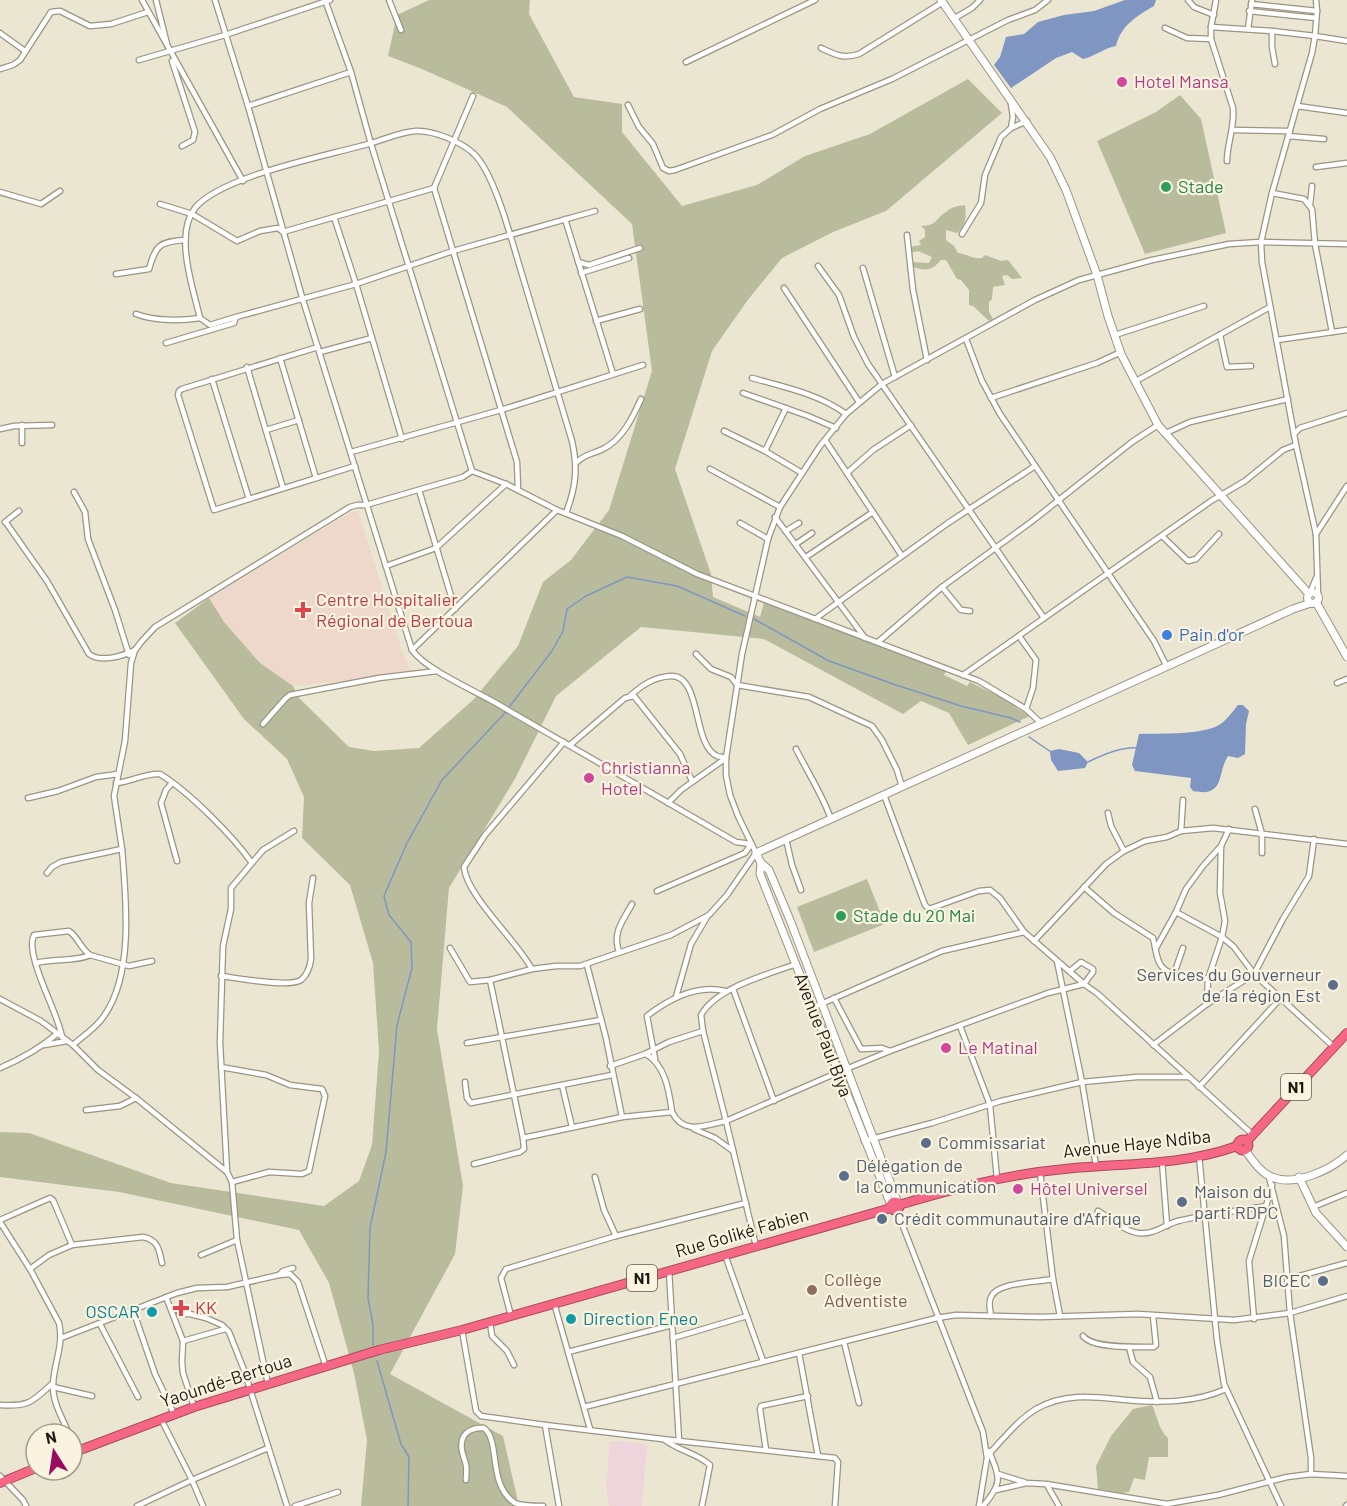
<svg xmlns="http://www.w3.org/2000/svg" width="1347" height="1506" font-family="Barlow,sans-serif">
<style>
.industrial{fill:#eed4db}
.medical{fill:#eed7cb}
.green{fill:#b9bc9c}
.water{fill:#7f95c2}
.lines{fill:none;stroke-linecap:round;stroke-linejoin:round}
.stream{stroke:#7f95c2;stroke-width:1.5}
.street-casing{stroke:#999582;stroke-width:7}
.secondary-casing{stroke:#999582;stroke-width:9}
.highway-casing{stroke:#a94b5d;stroke-width:10}
.street{stroke:#fff;stroke-width:4.5}
.secondary{stroke:#fff;stroke-width:7}
.highway{stroke:#f66685;stroke-width:8}
.hotel-dot{fill:#d1479c;stroke:#f9f3df;stroke-width:2}
.leisure-dot{fill:#2e9e5b;stroke:#f9f3df;stroke-width:2}
.health-dot{fill:#e0444e;stroke:#f9f3df;stroke-width:2}
.shop-dot{fill:#3f7fe0;stroke:#f9f3df;stroke-width:2}
.service-dot{fill:#5c6f8a;stroke:#f9f3df;stroke-width:2}
.education-dot{fill:#8d6e63;stroke:#f9f3df;stroke-width:2}
.culture-dot{fill:#0f9aa8;stroke:#f9f3df;stroke-width:2}
.labels{text-anchor:middle;stroke-width:4.5;stroke-linejoin:round;paint-order:stroke}
.shield{fill:#f9f3df;stroke:#5e5a50;stroke-width:1.5}
.shield-label{font-size:16px;font-weight:bold;fill:#1b1912}
.hotel-label{font-size:18px;fill:#b23c85;stroke:#f9f3df;text-anchor:start}
.leisure-label{font-size:18px;fill:#27864d;stroke:#f9f3df;text-anchor:start}
.health-label{font-size:18px;fill:#be3a42;stroke:#f9f3df;text-anchor:start}
.shop-label{font-size:18px;fill:#366cbe;stroke:#f9f3df;text-anchor:start}
.service-label{font-size:18px;fill:#4e5e75;stroke:#f9f3df;text-anchor:start}
.street-label{font-size:18px;fill:#1b1912;stroke:#f9f3df}
.education-label{font-size:18px;fill:#785e54;stroke:#f9f3df;text-anchor:start}
.culture-label{font-size:18px;fill:#0d838f;stroke:#f9f3df;text-anchor:end}
</style>
<rect width="100%" height="100%" fill="#ebe6d2"/>
<polygon class="industrial" points="610,1441 624,1441 647,1445 642,1506 609,1506 606,1486"/>
<polygon class="medical" points="353,511 358,511 402,651 412,674 293,686 260,663 224,622 209,598"/>
<g class="green">
<polygon points="429,0 530,0 529,14 574,97 622,104 622,132 682,206 757,185 805,156 870,134 968,79 1002,113 886,211 833,232 782,258 747,301 712,351 675,469 711,574 713,597 760,617 764,603 946,671 944,675 967,686 970,682 1000,697 1030,716 968,745 949,713 921,701 903,714 764,639 641,627 556,696 516,777 449,888 437,1029 463,1186 455,1254 390,1374 503,1436 519,1506 361,1506 367,1440 354,1373 329,1283 299,1230 119,1192 0,1177 0,1132 29,1133 171,1183 324,1206 359,1181 372,1145 379,1051 373,963 350,885 302,838 304,797 287,759 244,719 175,623 209,598 224,622 260,663 293,686 299,698 349,747 374,751 419,748 473,700 518,646 543,582 571,560 609,510 652,371 632,224 507,107 422,69 388,56 397,15"/>
<polygon points="1180,95 1201,119 1226,233 1145,254 1097,141 1156,112"/>
<path d="M965 205C966 216 967 225 957 233L946 230V240L954 246 958 253C967 254 972 259 982 258L985 255 1001 261 1008 260 1022 278 1012 279 1007 275 1002 276 1005 285 993 287 992 299 989 302V312L993 319 989 321 973 306 969 305V290L961 280 957 279 946 260H941C932 271 926 271 913 267V262L929 263 932 257 918 251 910 253 909 247 921 245 919 241 925 237V230L921 226C938 225 935 219 946 212 951 207 958 206 965 205Z"/>
<polygon points="867,879 885,924 814,952 797,907"/>
<path d="M1152 1405C1157 1415 1159 1431 1168 1438V1457H1149L1145 1480 1134 1478 1129 1492 1122 1493 1098 1489 1096 1466 1111 1436 1133 1409Z"/>
</g>
<g class="water">
<path d="M1125 0H1156L1154 6C1137 16 1121 25 1116 46 1104 48 1096 56 1083 59L1072 52 1056 58 1011 88 994 65 1000 57 1006 37 1024 34 1038 22 1064 15 1094 11Z"/>
<path d="M1238 705H1243L1249 711 1246 724 1245 754 1238 758 1228 756C1217 772 1226 798 1193 791L1190 787 1191 778 1135 771 1132 765 1139 734C1160 733 1205 736 1222 723 1228 718 1233 711 1238 705Z"/>
<polygon points="1059,749 1079,753 1088,762 1085,768 1058,771 1051,760 1050,751"/>
</g>
<g class="lines">
<g class="stream">
<polyline points="754,619 829,661 896,685 961,706 1011,718 1020,722"/>
<polyline points="1029,737 1051,752"/>
<path d="M1088 762C1102 755 1122 746 1138 748"/>
<polyline points="373,1345 373,1324 368,1298 370,1228 386,1152 397,1025 412,968 411,942 389,915 384,896 407,843 442,780 503,715 552,651 563,631 567,609 586,596 627,577 677,586 745,616"/>
<polyline points="377,1361 401,1444 409,1457 408,1506"/>
</g>
<g class="street-casing">
<g id="street">
<polyline points="142,0 243,181"/>
<polyline points="156,0 167,44"/>
<path d="M215 0 248 106 302 297 412 650C426 670 478 692 501 706 580 751 658 797 736 842L751 844"/>
<polyline points="325,0 351,72 371,144 472,471"/>
<polyline points="389,0 401,30"/>
<polyline points="1188,0 1194,7 1214,15"/>
<path d="M1216 0 1211 27V39L1233 108C1235 127 1227 143 1227 161"/>
<polyline points="1251,4 1317,11"/>
<polyline points="1249,11 1316,18"/>
<polyline points="955,18 972,8 980,0"/>
<polyline points="1211,27 1272,31 1315,36 1317,11 1316,0"/>
<polyline points="1165,28 1187,38 1211,39"/>
<polyline points="1248,29 1252,0"/>
<polyline points="1272,31 1272,47 1275,64"/>
<polyline points="0,33 25,51"/>
<path d="M821 48C836 55 843 59 859 54L943 2"/>
<polyline points="139,60 225,35 330,0"/>
<polyline points="172,61 195,132 193,140 182,146"/>
<polyline points="686,62 815,0"/>
<polyline points="0,69 13,65 20,60 51,12 60,11 90,26 111,24 148,12"/>
<polyline points="1195,85 1224,82"/>
<polyline points="473,96 434,188 517,462 518,490"/>
<polyline points="1011,104 1013,117 1011,128"/>
<polyline points="628,105 639,127 653,144 663,168 669,171 675,170 772,135 820,109 892,79 1008,20 1035,10 1048,0"/>
<polyline points="248,106 351,72"/>
<polyline points="1297,106 1347,113"/>
<polyline points="1233,130 1290,131"/>
<polyline points="1288,136 1324,139"/>
<polyline points="1316,167 1347,163"/>
<polyline points="0,192 41,204 60,191"/>
<polyline points="1272,193 1304,199 1312,209 1315,244 1332,332"/>
<polyline points="160,204 192,214 237,241 260,231 278,228 283,232 434,188"/>
<polyline points="1310,205 1312,186"/>
<polyline points="334,217 356,284 402,439"/>
<polyline points="565,219 613,374"/>
<polyline points="962,234 981,203 985,175 1001,137 1011,128 1027,121"/>
<polyline points="907,235 913,290 927,360"/>
<polyline points="578,262 589,265 640,248"/>
<polyline points="818,266 839,295 854,337 868,364 1044,618"/>
<polyline points="863,268 895,377"/>
<polyline points="581,273 629,258"/>
<path d="M116 274 149 269C156 245 159 242 184 240"/>
<polyline points="784,288 859,402"/>
<path d="M136 314C154 321 180 321 200 318"/>
<path d="M236 317 210 325 200 318C193 288 174 235 195 208 221 176 326 156 368 144 384 140 399 132 416 131 433 130 462 142 474 154 495 174 512 242 521 271 538 328 555 384 572 441 578 468 576 487 566 513"/>
<polyline points="596,321 640,309"/>
<polyline points="1115,335 1204,306"/>
<polyline points="1220,335 1227,367 1251,366"/>
<polyline points="966,339 982,381 1000,414 1154,641 1167,667"/>
<polyline points="1277,340 1347,330"/>
<polyline points="166,343 234,323 236,317 356,284 453,251 595,211"/>
<polyline points="318,347 182,389 179,391 178,395 214,510 355,466"/>
<polyline points="320,352 372,338"/>
<polyline points="280,358 316,478"/>
<polyline points="247,367 283,488"/>
<path d="M752 378C784 387 819 394 846 414"/>
<polyline points="212,379 249,499"/>
<polyline points="1136,381 1270,307"/>
<polyline points="743,393 808,416 836,428"/>
<polyline points="991,398 1097,363 1121,352"/>
<polyline points="0,429 14,426 52,425"/>
<polyline points="266,430 299,420"/>
<polyline points="724,431 765,451 802,473"/>
<polyline points="1166,433 1190,422 1288,399"/>
<polyline points="1294,434 1300,428 1347,413"/>
<polyline points="825,440 902,556"/>
<polyline points="22,443 22,425"/>
<polyline points="765,451 786,408"/>
<polyline points="351,452 501,410 643,365"/>
<path d="M577 462C585 454 593 454 603 449 622 440 633 417 641 399"/>
<polyline points="710,469 780,507"/>
<polyline points="847,473 873,450 911,425"/>
<polyline points="419,490 455,609"/>
<polyline points="74,492 85,512 88,539 115,610 129,655"/>
<path d="M19 511 5 522 7 524 47 581 89 654C101 663 123 656 135 650"/>
<polyline points="775,517 865,638"/>
<polyline points="740,523 768,539"/>
<polyline points="786,531 799,523"/>
<polyline points="1316,534 1347,486"/>
<polyline points="1162,536 1188,561 1196,559 1219,534"/>
<polyline points="796,544 812,533"/>
<polyline points="806,557 873,512"/>
<polyline points="386,566 436,548 506,484"/>
<polyline points="942,587 961,610 970,611"/>
<polyline points="1310,593 1316,578"/>
<polyline points="1318,595 1316,534 1296,445 1262,262 1261,242 1272,193 1312,53 1315,36 1347,41"/>
<polyline points="815,619 948,523 1035,466"/>
<polyline points="1019,636 1036,660 1033,688 1026,709"/>
<polyline points="878,642 942,587 1031,522 1132,442 1158,425"/>
<polyline points="412,650 557,510"/>
<polyline points="696,654 711,669 731,677 737,685 809,697 872,726 882,740 897,770 902,787"/>
<polyline points="963,675 1211,501 1245,481 1283,450 1296,445"/>
<polyline points="1337,683 1347,679"/>
<path d="M630 696C642 685 654 677 671 676 702 675 692 745 717 756 720 757 723 757 726 758"/>
<polyline points="263,724 285,699 290,695 379,678 437,671"/>
<polyline points="570,745 625,698 634,696 680,754 692,781"/>
<path d="M796 749C808 773 822 794 831 819"/>
<path d="M116 783C131 782 144 773 160 774 189 792 232 835 252 863"/>
<polyline points="172,783 166,790 161,803 177,861"/>
<polyline points="884,795 925,905 929,909 979,891 990,890 1000,898 1024,932"/>
<polyline points="28,798 58,791 96,777 118,774"/>
<polyline points="668,803 681,790 726,758"/>
<polyline points="1255,809 1262,834 1262,853"/>
<polyline points="1108,813 1111,826 1124,851"/>
<polyline points="1181,831 1183,800"/>
<polyline points="786,839 792,865 801,890"/>
<polyline points="122,849 114,796 125,741 131,663 135,650 142,641 155,627 350,507 357,505 366,505 463,477 472,471 506,484 557,510 622,536 697,574 979,681 1026,709 1042,724"/>
<path d="M47 873 52 867 61 862 122 849C126 899 134 974 104 1016 96 1028 83 1036 73 1045"/>
<path d="M1084 887 1114 913 1153 938C1155 946 1156 955 1159 962 1165 978 1193 977 1208 979"/>
<polyline points="657,891 745,853 751,844"/>
<polyline points="1176,912 1222,937 1234,947 1254,974 1334,1047"/>
<polyline points="1034,941 1106,864 1124,851 1145,841 1167,837 1181,831 1213,828 1347,844"/>
<polyline points="450,948 470,982 490,980 532,969 556,966 580,966 671,935 709,915 727,895 756,853 738,816 730,795 726,775 726,758 742,654 768,539 780,507 820,446 846,414 882,384 1035,300 1079,280 1152,260 1229,244 1261,242 1347,244"/>
<polyline points="1156,948 1176,912 1186,889 1203,866 1221,846 1229,829"/>
<path d="M619 952C612 932 623 921 632 904"/>
<polyline points="1057,961 1082,1082 1096,1166"/>
<path d="M36 963C53 958 76 962 90 955"/>
<path d="M796 964C767 975 717 987 701 1015L703 1031 726 1121 839 1072"/>
<polyline points="587,965 606,1038 622,1117"/>
<path d="M532 969C516 940 466 895 464 867L485 835 564 742"/>
<polyline points="1174,974 1183,948"/>
<path d="M221 976C237 978 289 988 301 980 307 975 310 967 311 959L309 903 313 878"/>
<path d="M490 980 523 1138 622 1117 672 1112C684 1136 705 1125 726 1121L756 1246"/>
<polyline points="733,989 774,1101"/>
<polyline points="676,997 691,944 707,917"/>
<polyline points="834,998 861,1049 882,1048 890,1051"/>
<polyline points="0,999 41,1021 73,1045 98,1070 136,1098 227,1172 232,1182 237,1240 268,1384"/>
<polyline points="1207,1004 1208,979 1222,937 1225,921 1220,893 1221,846"/>
<polyline points="812,1008 942,951 1024,932 1084,984 1098,994 1253,1135"/>
<polyline points="960,1026 990,1105 997,1179"/>
<path d="M62 1037C58 1012 24 955 34 935L69 931C78 937 81 949 90 955L129 966 152 961"/>
<polyline points="467,1043 601,1020"/>
<polyline points="44,1045 67,1041"/>
<polyline points="1153,1045 1207,1004 1254,974 1283,919 1309,876 1314,839"/>
<path d="M646 1054C665 1065 669 1090 672 1112"/>
<path d="M655 1059 647 1016C669 999 696 984 725 991"/>
<polyline points="610,1066 645,1054 669,1042 703,1031"/>
<polyline points="221,1067 266,1075 290,1085 322,1089 325,1096 309,1171 302,1174 269,1172 232,1182"/>
<path d="M0 1068C21 1059 39 1049 57 1034"/>
<polyline points="846,1069 890,1051 1048,993 1084,984 1093,972 1093,969 1081,962 1070,971"/>
<polyline points="465,1082 467,1098 471,1103 612,1075"/>
<polyline points="562,1085 572,1127"/>
<polyline points="1199,1087 1280,999"/>
<polyline points="86,1110 120,1106 136,1098"/>
<polyline points="694,1129 715,1138 733,1151"/>
<polyline points="864,1141 932,1123 1001,1101 1082,1082 1137,1077 1189,1077"/>
<polyline points="1199,1156 1217,1340 1224,1384 1281,1506"/>
<polyline points="1162,1161 1167,1226"/>
<polyline points="474,1164 520,1152 524,1149 523,1138"/>
<polyline points="227,1172 220,1043 223,946 231,909 231,888 263,850 294,831"/>
<polyline points="1040,1172 1053,1279 1060,1316"/>
<polyline points="595,1177 604,1210 616,1236"/>
<polyline points="1269,1177 1284,1236 1290,1313 1311,1458 1311,1474"/>
<polyline points="1313,1207 1347,1193"/>
<polyline points="897,1211 983,1432 987,1458 979,1506"/>
<path d="M1098 1211C1110 1218 1124 1231 1138 1233 1155 1235 1163 1225 1178 1221 1206 1214 1237 1211 1266 1206L1272 1185"/>
<polyline points="0,1220 50,1198 53,1200 72,1245"/>
<path d="M0 1222 30 1269 59 1323C64 1345 54 1363 53 1384 52 1402 63 1419 69 1434"/>
<polyline points="201,1255 237,1240"/>
<polyline points="725,1255 763,1361"/>
<path d="M30 1269 49 1255 72 1245 143 1237C158 1240 159 1249 162 1263"/>
<polyline points="279,1275 283,1271 293,1268"/>
<polyline points="1288,1279 1347,1263"/>
<polyline points="166,1297 183,1341 182,1362 183,1373 194,1407"/>
<polyline points="554,1303 590,1429"/>
<polyline points="133,1310 177,1293 197,1288 227,1287 279,1275 290,1274 298,1282 326,1367"/>
<polyline points="179,1314 190,1314 206,1318 222,1325 229,1332 244,1370 287,1506"/>
<polyline points="511,1316 501,1278 506,1269 616,1236 746,1203"/>
<path d="M991 1316C990 1310 988 1302 991 1297 997 1282 1039 1282 1053 1279"/>
<polyline points="1254,1319 1249,1261 1266,1206"/>
<polyline points="490,1322 492,1336 507,1351 514,1365"/>
<polyline points="100,1324 138,1397"/>
<polyline points="462,1330 476,1411 481,1416 545,1425 679,1441 669,1270"/>
<path d="M1083 1336C1093 1349 1138 1347 1154 1347L1156 1345 1153 1316"/>
<polyline points="61,1338 133,1310 155,1374 174,1414"/>
<polyline points="673,1338 747,1316"/>
<polyline points="183,1341 225,1329"/>
<polyline points="844,1342 859,1403"/>
<polyline points="1129,1347 1133,1362 1150,1377 1157,1402"/>
<polyline points="568,1352 672,1325"/>
<polyline points="799,1353 818,1456"/>
<polyline points="53,1387 92,1396"/>
<path d="M0 1405C29 1407 32 1402 53 1383"/>
<polyline points="584,1407 937,1318 956,1315 1040,1317 1138,1314 1234,1320 1290,1313 1347,1296"/>
<polyline points="161,1419 192,1480 203,1506"/>
<polyline points="545,1425 559,1506"/>
<path d="M665 1440C679 1451 697 1453 710 1465L702 1506"/>
<polyline points="72,1441 76,1451"/>
<polyline points="679,1441 835,1458 838,1462 835,1506"/>
<polyline points="766,1450 760,1409 761,1406 808,1396"/>
<path d="M990 1453C1004 1438 1018 1420 1036 1409 1065 1392 1096 1397 1126 1400 1160 1403 1195 1403 1226 1389"/>
<polyline points="998,1474 1024,1482"/>
<polyline points="0,1476 23,1500 26,1506"/>
<path d="M466 1480C466 1475 467 1470 466 1465 465 1460 463 1456 462 1451 459 1435 469 1427 484 1428 501 1441 487 1485 515 1503 522 1506 535 1506 543 1506"/>
<polyline points="1047,1485 1059,1506"/>
<polyline points="996,1490 1026,1483 1046,1484 1167,1504 1218,1495 1287,1477 1311,1474 1347,1476"/>
<polyline points="137,1506 192,1480 268,1448"/>
<polyline points="295,1506 338,1492"/>
<path d="M983 1506C1003 1483 1000 1478 989 1451"/>
<polyline points="1346,1506 1347,1505"/>
</g>
</g>
<g class="secondary-casing">
<g id="secondary">
<polyline points="941,0 1050,157 1066,190 1097,275 1108,316 1121,354 1158,425 1309,594"/>
<circle cx="1313" cy="598" r="5.5"/>
<polyline points="1316,602 1347,657"/>
<polyline points="761,863 760,874 891,1205"/>
<path d="M1245 1150C1252 1159 1260 1173 1272 1177 1294 1187 1330 1170 1347 1155"/>
<polyline points="1299,1177 1316,1213 1347,1247"/>
<polyline points="898,1203 790,920 769,870 761,863 756,853 1293,609 1311,603"/>
</g>
</g>
<g class="highway-casing">
<g id="highway">
<circle cx="1243" cy="1145" r="5.5"/>
<polyline points="1247,1141 1347,1033"/>
<circle cx="895" cy="1206" r="4.5"/>
<path d="M899 1205C953 1189 1008 1174 1065 1169 1121 1163 1183 1166 1237 1146"/>
<polyline points="72,1453 194,1407 379,1350 462,1330 891,1208"/>
<polyline points="0,1483 36,1468"/>
</g>
</g>
<use href="#street" class="street"/>
<use href="#secondary" class="secondary"/>
<use href="#highway" class="highway"/>
</g>
<g class="hotel-dot">
<circle cx="1122" cy="82" r="6"/>
<circle cx="589" cy="778" r="6"/>
<circle cx="946" cy="1048" r="6"/>
<circle cx="1018" cy="1189" r="6"/>
</g>
<g class="leisure-dot">
<circle cx="1166" cy="187" r="6"/>
<circle cx="841" cy="916" r="6"/>
</g>
<g class="health-dot">
<path d="M300 601h6v6h6v6h-6v6h-6v-6h-6v-6h6z"/>
<path d="M178 1299h6v6h6v6h-6v6h-6v-6h-6v-6h6z"/>
</g>
<circle class="shop-dot" cx="1167" cy="635" r="6"/>
<g class="service-dot">
<circle cx="1333" cy="985" r="6"/>
<circle cx="926" cy="1143" r="6"/>
<circle cx="844" cy="1176" r="6"/>
<circle cx="1182" cy="1202" r="6"/>
<circle cx="882" cy="1219" r="6"/>
<circle cx="1323" cy="1281" r="6"/>
</g>
<circle class="education-dot" cx="812" cy="1290" r="6"/>
<g class="culture-dot">
<circle cx="152" cy="1312" r="6"/>
<circle cx="571" cy="1319" r="6"/>
</g>
<g class="labels">
<g class="shield">
<rect x="1281" y="1074" width="30" height="26" rx="4.5"/>
<rect x="627" y="1265" width="30" height="26" rx="4.5"/>
</g>
<g class="shield-label">
<text x="1296" y="1093">N1</text>
<text x="642" y="1284">N1</text>
</g>
<g class="hotel-label">
<text x="1134" y="88">Hotel Mansa</text>
<text x="601" y="774">Christianna<tspan x="601" dy="21">Hotel</tspan></text>
<text x="958" y="1054">Le Matinal</text>
<text x="1030" y="1195">Hôtel Universel</text>
</g>
<g class="leisure-label">
<text x="1178" y="193">Stade</text>
<text x="853" y="922">Stade du 20 Mai</text>
</g>
<g class="health-label">
<text x="316" y="606">Centre Hospitalier<tspan x="316" dy="21">Régional de Bertoua</tspan></text>
<text x="195" y="1314">KK</text>
</g>
<g class="shop-label">
<text x="1179" y="641">Pain d'or</text>
</g>
<g class="service-label">
<text x="1321" y="981" text-anchor="end">Services du Gouverneur<tspan x="1321" dy="21">de la région Est</tspan></text>
<text x="938" y="1149">Commissariat</text>
<text x="856" y="1172">Délégation de<tspan x="856" dy="21">la Communication</tspan></text>
<text x="1194" y="1198">Maison du<tspan x="1194" dy="21">parti RDPC</tspan></text>
<text x="894" y="1225">Crédit communautaire d'Afrique</text>
<text x="1311" y="1287" text-anchor="end">BICEC</text>
</g>
<g class="street-label">
<text transform="translate(823 1035) rotate(69)" y="6">Avenue Paul Biya</text>
<text transform="translate(1137 1144) rotate(-6)" y="6">Avenue Haye Ndiba</text>
<text transform="translate(742 1233) rotate(-16)" y="6">Rue Goliké Fabien</text>
<text transform="translate(226 1381) rotate(-18)" y="6">Yaoundé-Bertoua</text>
</g>
<g class="education-label">
<text x="824" y="1286">Collège<tspan x="824" dy="21">Adventiste</tspan></text>
</g>
<g class="culture-label">
<text x="140" y="1318">OSCAR</text>
<text x="583" y="1325" text-anchor="start">Direction Eneo</text>
</g>
</g>
<g transform="translate(54 1452) rotate(348)"><circle r="28" fill="#f9f3df" stroke="#a09c8d" stroke-width="1.5"/>
<path d="M0-4.5L10 22L0 15L-10 22Z" fill="#990b5e"/>
<text y="-9" font-size="16" font-weight="bold" text-anchor="middle" fill="#1b1912">N</text>
</g>
</svg>
